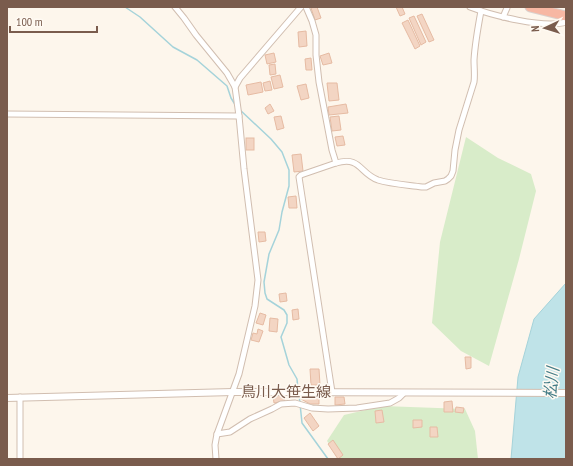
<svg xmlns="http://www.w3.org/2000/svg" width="573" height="466" font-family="'PT Sans Narrow','Noto Sans JP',sans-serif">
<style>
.green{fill:#d8ecc9}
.water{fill:#bfe3e8;stroke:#a5d3da}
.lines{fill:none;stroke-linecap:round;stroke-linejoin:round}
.stream{stroke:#a5d3da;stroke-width:1.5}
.building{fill:#f3d5c3;stroke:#e6bba3}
.minor-casing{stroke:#d1beb0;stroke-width:7}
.tertiary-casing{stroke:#d1beb0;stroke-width:8}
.motorway-casing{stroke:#dad1cd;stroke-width:11}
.minor{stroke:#fff;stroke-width:5}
.tertiary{stroke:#fff;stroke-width:6}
.motorway{stroke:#f7b7a3;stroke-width:9}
.labels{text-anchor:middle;stroke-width:3;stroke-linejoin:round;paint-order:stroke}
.street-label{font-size:15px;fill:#7a5c4d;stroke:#fffaf3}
.water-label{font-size:16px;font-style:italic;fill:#437c86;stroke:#fffaf3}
</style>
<rect width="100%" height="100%" fill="#fdf6ec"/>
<g class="green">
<polygon points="466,137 498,158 531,174 536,191 519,259 489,366 461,351 432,323 440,242"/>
<polygon points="383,406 465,409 475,431 478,459 341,459 327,441 344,415"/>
</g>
<polygon class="water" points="566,283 566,459 511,459 518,377 534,319"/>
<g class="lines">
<g class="stream">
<polyline points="125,7 140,17 173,47 197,60 227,86 231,98 236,106"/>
<polyline points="239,109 271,139 282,152 289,170 289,186 282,212 279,230 269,254 264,282 265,293 267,299 284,310 287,315 287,323 281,337 289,365 297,379 298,390"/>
<polyline points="299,394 302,423 328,459"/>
</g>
</g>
<g class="building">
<polygon points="315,7 317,7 321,18 315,20 311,8"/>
<polygon points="396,7 402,7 405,14 400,16"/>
<polygon points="422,14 434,40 429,42 417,16"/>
<polygon points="414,16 426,42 421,45 409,18"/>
<polygon points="408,20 420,46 415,49 402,23"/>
<polygon points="306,31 307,46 299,47 298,32"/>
<polygon points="274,53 276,62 267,64 265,55"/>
<polygon points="329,53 332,63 323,65 320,56"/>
<polygon points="311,58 312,70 306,70 305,59"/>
<polygon points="275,64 276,74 270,75 269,65"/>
<polygon points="280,75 283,87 274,89 271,77"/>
<polygon points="270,81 272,90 265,91 263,83"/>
<polygon points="261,82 263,92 248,95 246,85"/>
<polygon points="327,83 337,83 339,100 329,101"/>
<polygon points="306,84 309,98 301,100 297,86"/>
<polygon points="270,104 274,111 268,114 265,108"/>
<polygon points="346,104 348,113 329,115 328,107"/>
<polygon points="281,116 284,128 277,130 274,117"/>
<polygon points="339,116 341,130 332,131 330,117"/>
<polygon points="343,136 345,145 337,146 335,137"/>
<rect x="246" y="138" width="8" height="12"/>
<polygon points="301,154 303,171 294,172 292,155"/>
<polygon points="296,196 297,208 289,208 288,197"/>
<polygon points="258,232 265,232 266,241 259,242"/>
<polygon points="286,293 287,301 280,302 279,294"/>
<polygon points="298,309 299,319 293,320 292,310"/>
<polygon points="260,313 266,315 263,325 256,323"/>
<polygon points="270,318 278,319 277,332 269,331"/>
<polygon points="258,329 263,331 259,342 251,340 253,333 257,334"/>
<polygon points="465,357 471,357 471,368 466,369"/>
<polygon points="310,369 319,369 320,385 311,385"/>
<polygon points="283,394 285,401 274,403 273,396"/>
<polygon points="301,395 319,395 319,404 310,404 301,399"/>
<polygon points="335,397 344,397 345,404 335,405"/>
<polygon points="452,401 453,412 444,412 444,402"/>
<polygon points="456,407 464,408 463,413 455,412"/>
<polygon points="382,410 384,422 376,423 375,411"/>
<polygon points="310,413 319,426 313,431 304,418"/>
<polygon points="413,420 422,420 422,427 413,428"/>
<polygon points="430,427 437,427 438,437 430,437"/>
<polygon points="333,440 343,455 338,459 328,444"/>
</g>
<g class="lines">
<g class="minor-casing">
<g id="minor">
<polyline points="175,7 184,18 196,35 227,73 235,87 239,116 244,169 258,280 255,306 239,374 217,434 215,445 216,459"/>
<polyline points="306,7 312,21 316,35 316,55 319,82 332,150 336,163"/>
<path d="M470 7C491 15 544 29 566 22"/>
<polyline points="503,17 507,8"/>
<polyline points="235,87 240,78 301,7"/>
<polyline points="7,114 239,116"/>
<path d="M332 392 299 177 301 175 336 163C361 156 359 173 378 180 391 184 408 185 422 187H426L434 183 445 181 448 179 451 176 453 171 455 150 459 130 474 82C475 75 474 68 474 60 475 44 478 27 481 11"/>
<polyline points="217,434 230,432 250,419 272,409 281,404 295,403 312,408 328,409 357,408 390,403 399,398 404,393"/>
<polyline points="20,459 20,397"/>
</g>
</g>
<g class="tertiary-casing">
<polyline id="tertiary" points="7,398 233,392 566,393"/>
</g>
<g class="motorway-casing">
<polyline id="motorway" points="530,7 566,16"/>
</g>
<use href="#minor" class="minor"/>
<use href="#tertiary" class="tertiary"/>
<use href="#motorway" class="motorway"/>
</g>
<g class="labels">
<g class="street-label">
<text x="286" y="397">鳥川大笹生線</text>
</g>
<g class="water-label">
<text transform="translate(551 383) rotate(-84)" y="6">松川</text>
</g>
</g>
<rect width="573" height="466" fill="none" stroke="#7a5c4d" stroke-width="16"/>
<g transform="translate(545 28) rotate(266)" stroke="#fffaf3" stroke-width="3" paint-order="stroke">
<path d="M0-3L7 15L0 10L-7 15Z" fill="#7a5c4d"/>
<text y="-6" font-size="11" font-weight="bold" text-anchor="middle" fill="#7a5c4d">N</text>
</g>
<path d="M10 26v6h87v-6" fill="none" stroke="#7a5c4d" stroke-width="2"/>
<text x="16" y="26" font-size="12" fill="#7a5c4d" stroke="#fffaf3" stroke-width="3" paint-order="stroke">100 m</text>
</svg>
